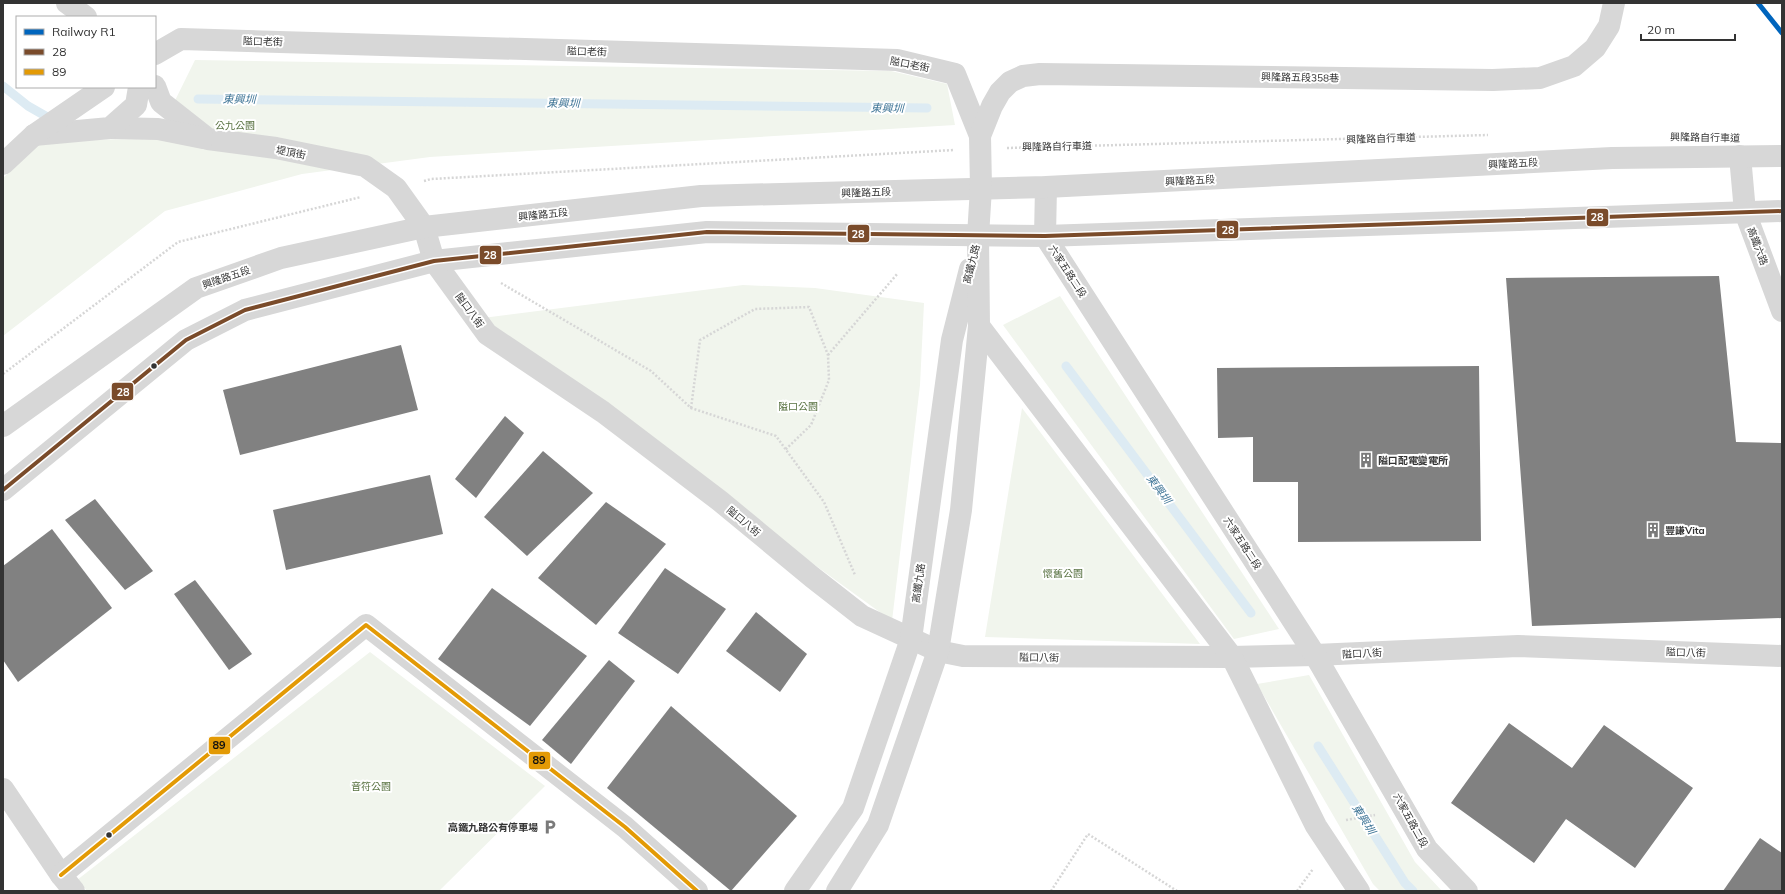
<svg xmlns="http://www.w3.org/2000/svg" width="1785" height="894" font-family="Mulish,'Noto Sans TC',sans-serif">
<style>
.green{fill:#f1f5ed}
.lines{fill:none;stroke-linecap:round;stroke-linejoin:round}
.stream{stroke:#ddebf3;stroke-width:9}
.building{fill:#818181}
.path{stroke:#d6d6d6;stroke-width:2.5;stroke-dasharray:2 2;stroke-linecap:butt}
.minor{stroke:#d7d7d7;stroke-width:22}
.bus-1-casing{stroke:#fff;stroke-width:7}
.bus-2-casing{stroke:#fff;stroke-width:7}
.bus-1{stroke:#7a4b2a;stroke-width:4}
.bus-2{stroke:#e39a05;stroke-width:4}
.rail-1-casing{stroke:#fff;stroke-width:8}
.rail-1{stroke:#0065bd;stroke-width:5}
.bus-dot{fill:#333;stroke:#fff;stroke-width:1.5}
.labels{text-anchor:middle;stroke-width:4;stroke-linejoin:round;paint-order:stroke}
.street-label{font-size:10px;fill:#333;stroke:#fff}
.park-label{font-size:10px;fill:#56703f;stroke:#fff}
.poi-label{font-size:10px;font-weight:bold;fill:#333;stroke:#fff;text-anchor:start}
.water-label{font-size:11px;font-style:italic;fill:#3f7597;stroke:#fff}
.line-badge{stroke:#fff;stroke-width:1.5}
.badge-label{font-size:11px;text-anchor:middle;font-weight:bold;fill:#fff}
.pale-badge-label{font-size:11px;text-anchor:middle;font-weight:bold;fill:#111}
</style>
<rect width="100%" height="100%" fill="#fff"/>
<g class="green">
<polygon points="195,60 891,71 947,84 955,125 430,157 302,174 165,211 3,336 3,178 44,140 156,139"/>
<polygon points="743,285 815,288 924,303 920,385 892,621 475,319"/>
<polygon points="1060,296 1279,629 1234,639 1003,325"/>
<polygon points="1022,408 1200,644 985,637"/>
<polygon points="370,652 545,786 439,891 87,891 77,880"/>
<polygon points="1309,675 1415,862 1442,891 1380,891 1373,884 1257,684"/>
</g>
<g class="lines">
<g class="stream">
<polyline points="3,86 28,106 49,118"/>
<polyline points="198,99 927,108"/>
<polyline points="1066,366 1251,613"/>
<polyline points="1318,746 1405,883 1413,891"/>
</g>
</g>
<g class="building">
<polygon points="1719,276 1736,442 1782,443 1782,618 1532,626 1506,278"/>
<polygon points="401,345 418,410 240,455 223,390"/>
<polygon points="1479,366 1481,541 1298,542 1298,482 1253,482 1253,437 1218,438 1217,368"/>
<polygon points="505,416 524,433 476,498 455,479"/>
<polygon points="543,451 593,493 527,556 484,517"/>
<polygon points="430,475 443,534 286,570 273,510"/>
<polygon points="95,499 153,571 125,590 65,520"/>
<polygon points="606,502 666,544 596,625 538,578"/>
<polygon points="52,529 112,608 18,682 3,660 3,566"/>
<polygon points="665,568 726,609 678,674 618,633"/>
<polygon points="195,580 252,654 229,670 174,594"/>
<polygon points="492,588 587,656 530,726 438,659"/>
<polygon points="756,612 807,654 780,692 726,651"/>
<polygon points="609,660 635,681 571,764 542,740"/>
<polygon points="671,706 797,816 731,891 607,788"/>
<polygon points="1509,723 1572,768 1604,725 1693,788 1635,868 1566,819 1534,863 1451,803"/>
<polygon points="1760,838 1782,853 1782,891 1723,891"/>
</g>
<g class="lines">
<g class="path">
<polyline points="1007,148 1488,135"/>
<polyline points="424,181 431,179 954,150"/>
<polyline points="501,283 651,371 691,408 776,436 824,502 855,575"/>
<polyline points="828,355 898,273"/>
<polyline points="3,374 178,242 361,197"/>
<polyline points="691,408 700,340 755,309 809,307 828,355 829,380 811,425 785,450"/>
<polyline points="1346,820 1375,815"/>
<polyline points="1051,891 1088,834 1177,891"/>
<polyline points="1297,891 1313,869"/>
</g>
<g class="minor">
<polyline points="67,3 86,17"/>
<polyline points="155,54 181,39 897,60 955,74 980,136"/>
<polyline points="155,86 161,102 208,139 276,148 365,166 396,188 424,227 434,261 487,334 603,412 720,501 812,577 862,616 938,651 963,656 1232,657 1315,655 1518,646 1782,656"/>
<polyline points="110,128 158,129 203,138"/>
<polyline points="34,135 110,128 136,105 139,87"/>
<polyline points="1740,156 1745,212 1782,311"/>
<polyline points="3,164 34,135 104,87"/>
<polyline points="1046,187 1045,236 1315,655 1427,849 1467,891"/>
<polyline points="979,326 1232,657 1316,826 1359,891"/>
<polyline points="3,426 196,288 281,258 424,227 701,196 1046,187 1612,158 1782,156"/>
<polyline points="3,490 186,340 245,310 434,261 707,232 1045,236 1782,211"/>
<polyline points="3,789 61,875 74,891"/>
<polyline points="61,875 366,625 625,827 697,891"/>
<polyline points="795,891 853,808 911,639 952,340 970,269"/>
<polyline points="837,891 878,825 938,651 961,510 979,326 978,236 981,188 980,136 992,106 1000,92 1010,82 1023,76 1040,74 1493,80 1540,78 1574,66 1595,48 1609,26 1614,3"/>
</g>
<g class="bus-1-casing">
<polyline id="bus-1" points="3,490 186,340 245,310 434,261 707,232 1045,236 1782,211"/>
</g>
<g class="bus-2-casing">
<polyline id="bus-2" points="61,875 366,625 625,827 697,891"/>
</g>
<use href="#bus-1" class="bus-1"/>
<use href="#bus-2" class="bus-2"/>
<g class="rail-1-casing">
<polyline id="rail-1" points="1758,3 1782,33"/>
</g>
<use href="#rail-1" class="rail-1"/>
</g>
<defs>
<g id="building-bare" transform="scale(1.2)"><path d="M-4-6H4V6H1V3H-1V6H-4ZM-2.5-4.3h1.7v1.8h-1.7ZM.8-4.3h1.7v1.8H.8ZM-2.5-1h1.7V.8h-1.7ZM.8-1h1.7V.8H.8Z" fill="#7a7a7a" stroke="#fff" stroke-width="2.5" paint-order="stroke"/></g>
<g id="parking-bare" transform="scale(1.2)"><path d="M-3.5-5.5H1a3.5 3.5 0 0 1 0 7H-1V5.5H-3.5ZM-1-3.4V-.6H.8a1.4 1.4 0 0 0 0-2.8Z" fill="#7a7a7a" stroke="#fff" stroke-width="2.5" paint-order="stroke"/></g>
</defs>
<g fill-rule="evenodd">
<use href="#building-bare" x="1366" y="460"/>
<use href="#building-bare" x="1653" y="530"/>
<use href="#parking-bare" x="550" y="827"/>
</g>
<g class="bus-dot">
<circle cx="154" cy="366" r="3.5"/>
<circle cx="109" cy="835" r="3.5"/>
</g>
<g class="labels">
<g class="street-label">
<text transform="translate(263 41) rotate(2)" y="4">隘口老街</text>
<text transform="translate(587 51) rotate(2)" y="4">隘口老街</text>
<text transform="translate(910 64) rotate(11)" y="4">隘口老街</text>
<text transform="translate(1300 77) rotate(1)" y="4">興隆路五段358巷</text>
<text transform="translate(1705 137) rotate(1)" y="4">興隆路自行車道</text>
<text transform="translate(1381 138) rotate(-2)" y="4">興隆路自行車道</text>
<text transform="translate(1057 146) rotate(-1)" y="4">興隆路自行車道</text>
<text transform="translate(291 152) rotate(11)" y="4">堤頂街</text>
<text transform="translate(1513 163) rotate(-3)" y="4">興隆路五段</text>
<text transform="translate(1190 180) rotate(-3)" y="4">興隆路五段</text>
<text transform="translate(866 192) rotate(-2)" y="4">興隆路五段</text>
<text transform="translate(543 214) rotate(-6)" y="4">興隆路五段</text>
<text transform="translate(1758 246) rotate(69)" y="4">高鐵六路</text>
<text transform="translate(971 264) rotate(-76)" y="4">高鐵九路</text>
<text transform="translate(1068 271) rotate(57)" y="4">六家五路二段</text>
<text transform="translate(226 277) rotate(-19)" y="4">興隆路五段</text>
<text transform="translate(470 310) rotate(54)" y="4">隘口八街</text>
<text transform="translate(744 521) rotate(40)" y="4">隘口八街</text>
<text transform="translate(1243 543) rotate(57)" y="4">六家五路二段</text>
<text transform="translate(918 583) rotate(-82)" y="4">高鐵九路</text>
<text transform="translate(1686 652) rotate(2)" y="4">隘口八街</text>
<text transform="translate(1362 653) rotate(-3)" y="4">隘口八街</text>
<text transform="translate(1039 657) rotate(1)" y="4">隘口八街</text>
<text transform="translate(1411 820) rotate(61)" y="4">六家五路二段</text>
</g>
<g class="park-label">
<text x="235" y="129">公九公園</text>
<text x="798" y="410">隘口公園</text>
<text x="1063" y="577">懷舊公園</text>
<text x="371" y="790">音符公園</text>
</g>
<g class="poi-label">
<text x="1378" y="464">隘口配電變電所</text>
<text x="1665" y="534">豐謙Vita</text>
<text x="538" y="831" text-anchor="end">高鐵九路公有停車場</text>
</g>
<g class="water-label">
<text transform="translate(239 99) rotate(1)" y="4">東興圳</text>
<text transform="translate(563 103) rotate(1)" y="4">東興圳</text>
<text transform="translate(887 108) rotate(1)" y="4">東興圳</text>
<text transform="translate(1159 489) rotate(53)" y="4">東興圳</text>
<text transform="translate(1364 819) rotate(58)" y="4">東興圳</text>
</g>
</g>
<g class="line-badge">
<rect x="1586" y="208" width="23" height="19" rx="4" fill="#7a4b2a"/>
<rect x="1216" y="220" width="23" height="19" rx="4" fill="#7a4b2a"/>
<rect x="847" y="224" width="23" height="19" rx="4" fill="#7a4b2a"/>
<rect x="479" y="245" width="23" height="20" rx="4" fill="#7a4b2a"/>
<rect x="111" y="382" width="23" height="19" rx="4" fill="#7a4b2a"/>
<rect x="208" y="736" width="23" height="19" rx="4" fill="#e39a05"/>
<rect x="528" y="751" width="23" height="19" rx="4" fill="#e39a05"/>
</g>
<g class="badge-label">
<text x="1597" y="221">28</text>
<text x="1228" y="234">28</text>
<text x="858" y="238">28</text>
<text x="490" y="259">28</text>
<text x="123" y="396">28</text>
</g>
<g class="pale-badge-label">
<text x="219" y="749">89</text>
<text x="539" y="764">89</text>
</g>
<rect width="1785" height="894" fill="none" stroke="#333333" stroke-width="8"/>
<rect x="16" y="16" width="140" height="72" fill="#ffffff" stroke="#adadad"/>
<rect x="24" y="29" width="20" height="6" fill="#0065bd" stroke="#adadad"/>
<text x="52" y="36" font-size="12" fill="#333333">Railway R1</text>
<rect x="24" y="49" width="20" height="6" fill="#7a4b2a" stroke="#adadad"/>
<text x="52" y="56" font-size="12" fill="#333333">28</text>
<rect x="24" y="69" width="20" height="6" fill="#e39a05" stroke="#adadad"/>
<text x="52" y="76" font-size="12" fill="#333333">89</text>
<path d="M1641 34v6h94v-6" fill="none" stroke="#333333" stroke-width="2"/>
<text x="1647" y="34" font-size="12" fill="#333333" stroke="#ffffff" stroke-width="3" paint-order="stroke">20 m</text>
</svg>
